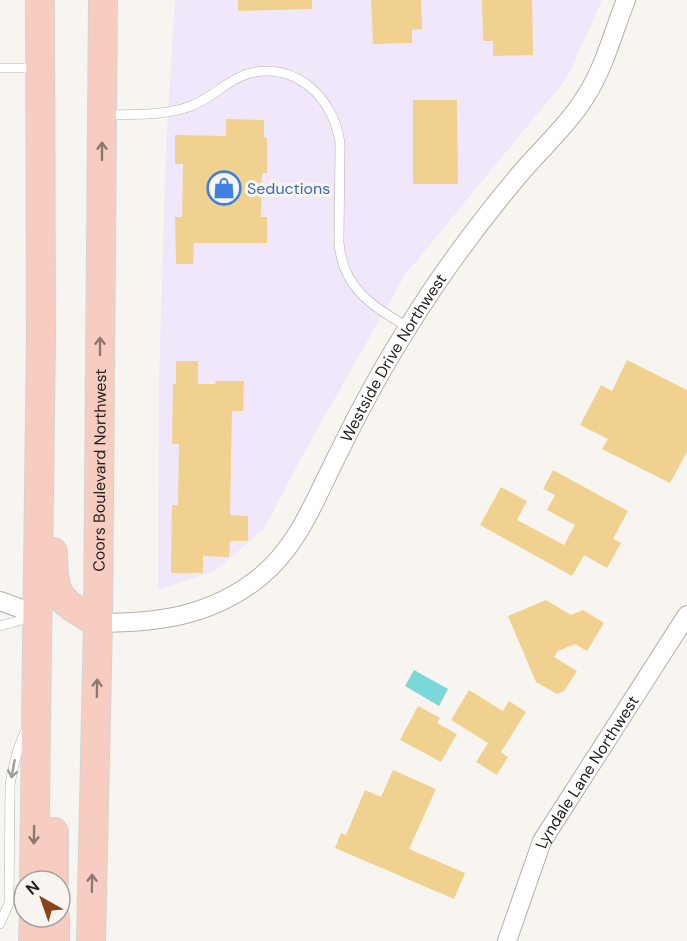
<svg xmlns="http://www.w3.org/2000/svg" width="687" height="941" font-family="'DM Sans',sans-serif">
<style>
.commercial{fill:#f1e7fb}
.water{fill:#7ad8d8}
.building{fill:#f1d190}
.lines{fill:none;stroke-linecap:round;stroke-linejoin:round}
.lane-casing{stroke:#b3b1ac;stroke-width:10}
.street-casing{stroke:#b3b1ac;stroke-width:20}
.primary-casing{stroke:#d3d3d2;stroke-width:30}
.lane{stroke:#fff;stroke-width:9}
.street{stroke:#fff;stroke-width:18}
.primary{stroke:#f8cdc1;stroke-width:28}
.oneway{stroke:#8e7870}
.oneway2{stroke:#9c9c9b}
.labels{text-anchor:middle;stroke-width:6;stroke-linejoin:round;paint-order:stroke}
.shop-label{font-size:16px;fill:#366cbe;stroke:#f8f5f0;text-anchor:start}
.street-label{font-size:16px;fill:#232220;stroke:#f8f5f0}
</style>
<rect width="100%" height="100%" fill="#f8f5f0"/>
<polygon class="commercial" points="175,0 602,0 567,78 405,275 304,453 264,529 215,571 158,590 159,377 166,146"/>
<polygon class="water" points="414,670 448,689 439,706 405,686"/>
<g class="building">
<polygon points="238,0 312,0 312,9 238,11"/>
<polygon points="371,0 421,0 422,29 412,30 412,43 373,44"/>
<polygon points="482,0 532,0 533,55 493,56 493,41 483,41"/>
<polygon points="413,100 457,100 458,184 413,184"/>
<polygon points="226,119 264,120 264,137 267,138 267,173 262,173 261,217 267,217 267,243 194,243 193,264 176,264 175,217 182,217 183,164 175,164 175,135 226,136"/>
<polygon points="627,360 687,390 687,452 670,483 602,449 608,439 580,425 601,385 612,391"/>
<polygon points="176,361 198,361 198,384 215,384 216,381 244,381 243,411 232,411 230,515 248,516 248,541 230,541 229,557 203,556 203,573 171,573 172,505 178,505 179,444 172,444 173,384 176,384"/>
<polygon points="553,470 628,511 613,539 621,543 607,568 584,555 572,576 480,525 501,487 527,501 517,520 564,545 575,525 547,510 555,495 543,489"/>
<polygon points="546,600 571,615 583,610 604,623 587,651 575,644 558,651 554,657 577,671 564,691 557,694 536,682 508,616"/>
<polygon points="469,690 503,711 509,701 526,712 501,752 508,757 497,775 476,762 488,743 451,720"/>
<polygon points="418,706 440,718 437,723 457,734 441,762 400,740"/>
<polygon points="393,770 436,789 409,849 465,873 454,899 335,848 341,833 346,835 365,790 381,797"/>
</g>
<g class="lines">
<g class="lane-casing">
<g id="lane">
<polyline points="0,68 37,68"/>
<path d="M105 115C133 114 165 116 191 106 212 98 226 81 247 74 295 60 334 98 340 143L339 242C342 287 371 306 408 327"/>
<polyline points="0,626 32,617"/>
<path d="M0 924 9 903 10 785C13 765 17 748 26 730"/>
</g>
</g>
<g class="street-casing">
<g id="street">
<polyline points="0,601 38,615"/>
<path id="s1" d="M98 623C158 623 212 616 260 577 299 545 315 499 337 456 358 413 381 370 407 329 440 275 478 224 519 175 541 149 568 125 586 96 605 66 613 32 626 0"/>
<path id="s2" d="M507 941 542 841 687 615"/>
</g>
</g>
<g class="primary-casing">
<g id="primary">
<path d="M53 552C53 600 60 600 98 623"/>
<polyline points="54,832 54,881"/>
<polyline points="34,881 41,336 40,0"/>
<polyline points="55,917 55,941"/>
<polyline points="33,941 34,917"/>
<path id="s3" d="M91 941 98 623 103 0"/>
</g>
</g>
<use href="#lane" class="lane"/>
<use href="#street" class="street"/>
<use href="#primary" class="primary"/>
</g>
<defs><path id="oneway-shaft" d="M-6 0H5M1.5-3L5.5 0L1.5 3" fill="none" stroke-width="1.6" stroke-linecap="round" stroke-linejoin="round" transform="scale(1.5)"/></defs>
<g class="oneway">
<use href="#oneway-shaft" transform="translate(102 151) rotate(-90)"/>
<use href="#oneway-shaft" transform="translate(100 346) rotate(-90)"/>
<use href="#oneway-shaft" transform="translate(97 688) rotate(-89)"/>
<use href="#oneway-shaft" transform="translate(34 835) rotate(91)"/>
<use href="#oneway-shaft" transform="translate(92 883) rotate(-89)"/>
</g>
<use class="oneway2" href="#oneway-shaft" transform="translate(13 769) rotate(101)"/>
<defs>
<g id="shop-ring" transform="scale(1.725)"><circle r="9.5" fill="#f8f5f0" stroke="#3f7fe0" stroke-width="1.5"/><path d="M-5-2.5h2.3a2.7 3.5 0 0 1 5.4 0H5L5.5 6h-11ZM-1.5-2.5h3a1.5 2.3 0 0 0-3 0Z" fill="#3f7fe0"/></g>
</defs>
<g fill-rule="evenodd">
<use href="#shop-ring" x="224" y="188"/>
</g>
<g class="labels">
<g class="shop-label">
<text x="247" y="194">Seductions</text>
</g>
<g class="street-label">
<text dy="6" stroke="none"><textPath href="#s1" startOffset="430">Westside Drive Northwest</textPath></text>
<text dy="6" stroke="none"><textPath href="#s3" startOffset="471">Coors Boulevard Northwest</textPath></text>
<text dy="6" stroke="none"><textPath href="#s2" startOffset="188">Lyndale Lane Northwest</textPath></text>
</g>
</g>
<g transform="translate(42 899) rotate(320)"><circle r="28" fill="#f8f5f0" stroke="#a3a19d" stroke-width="1.5"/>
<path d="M0-4.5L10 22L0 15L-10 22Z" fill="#884319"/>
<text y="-9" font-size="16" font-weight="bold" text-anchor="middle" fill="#232220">N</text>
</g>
</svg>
